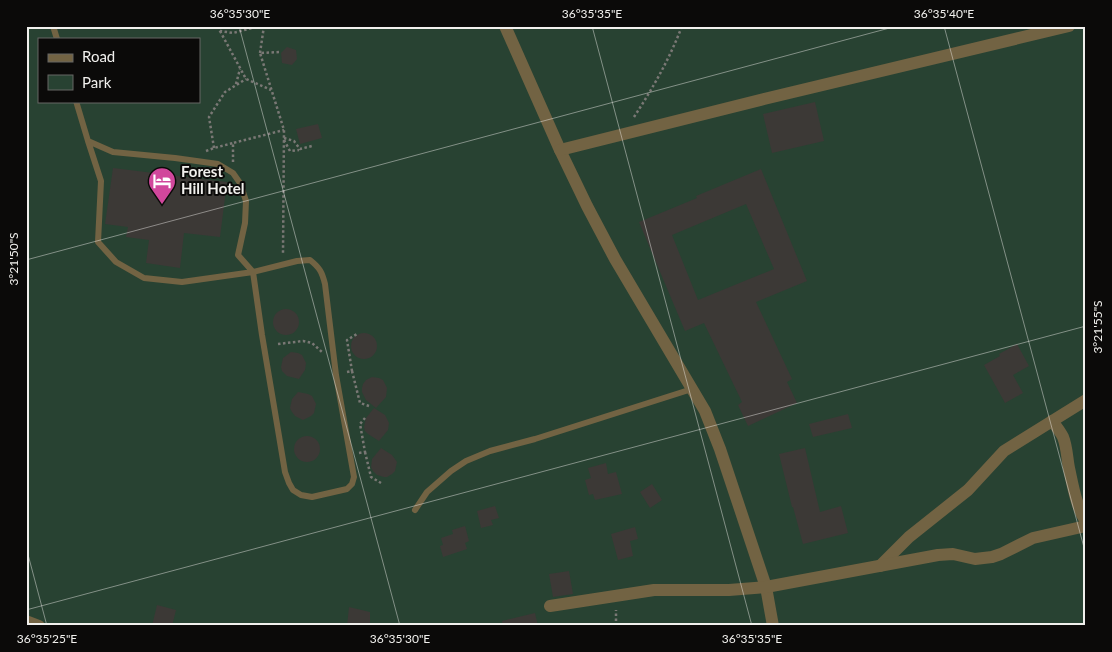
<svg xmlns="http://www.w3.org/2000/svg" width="1112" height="652" font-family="Lato,sans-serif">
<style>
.green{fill:#284232;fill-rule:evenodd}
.building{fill:#3c3936;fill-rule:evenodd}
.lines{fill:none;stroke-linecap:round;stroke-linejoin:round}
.path{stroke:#7a7875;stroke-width:2.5;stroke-dasharray:2.5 2.5;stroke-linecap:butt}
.lane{stroke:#726343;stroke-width:6}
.street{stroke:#726343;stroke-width:12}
.ticks{fill:none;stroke:#f1f0ed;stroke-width:1;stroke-opacity:0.45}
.labels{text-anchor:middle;stroke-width:4;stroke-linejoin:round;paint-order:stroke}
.poi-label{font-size:15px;font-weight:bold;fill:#f1f0ed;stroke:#0b0a09;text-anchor:start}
.neatline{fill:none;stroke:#f1f0ed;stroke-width:2}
.ticks-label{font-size:12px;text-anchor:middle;fill:#f1f0ed}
</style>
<rect width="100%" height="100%" fill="#23201d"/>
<path class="green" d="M26 26H1086V626H26ZM39 39H199V101H39Z"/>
<g class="building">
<polygon points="287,47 296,50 297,59 292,65 282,63 281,53"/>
<polygon points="815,102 824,141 772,153 763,114"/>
<polygon points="318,124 322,138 300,144 296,129"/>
<polygon points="113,168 227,182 220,237 184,233 180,268 146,263 149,240 126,237 128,227 105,224"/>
<path d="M761 169 807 281 756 302 792 379 787 382 797 403 748 426 738 405 742 402 704 323 685 331 639 222 697 198 696 196ZM746 204 774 269 698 300 672 235Z"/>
<circle cx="286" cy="322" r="13"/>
<circle cx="364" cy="346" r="13"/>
<polygon points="1017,344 1029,366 1013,375 1023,393 1005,403 984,365 1000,356 999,354"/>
<polygon points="291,352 298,353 302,355 306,363 305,370 299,379 287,376 282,371 281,367 283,358"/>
<polygon points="372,377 379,378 383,380 387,388 386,397 376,408 366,400 362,392 362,388 363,384 366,380"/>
<polygon points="298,392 308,394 312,396 316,404 314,413 311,416 303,420 295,416 292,412 290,408 292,399"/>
<polygon points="374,408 385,415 389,423 388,430 379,441 368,434 365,431 364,427 366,418"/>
<polygon points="848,414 852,428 813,437 809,424"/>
<circle cx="307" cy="449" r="13"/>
<polygon points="381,448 392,455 397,462 395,471 392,474 387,477 384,477 377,475 373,471 371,467 372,459"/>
<polygon points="805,448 820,512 841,506 848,533 803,544 793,507 792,507 779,454"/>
<polygon points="606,463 608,474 616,472 622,494 595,500 593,494 589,495 585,480 591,478 588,468"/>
<polygon points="652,484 662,500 650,508 640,492"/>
<polygon points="495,506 499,518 491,520 493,525 481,528 477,511"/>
<polygon points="465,526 469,541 465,543 467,549 443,557 440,546 443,545 441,538 453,534 452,530"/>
<polygon points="635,527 638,539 630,541 633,556 618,560 611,534"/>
<polygon points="569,571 573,594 553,597 549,574"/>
<polygon points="157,605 176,610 172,626 152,626"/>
<polygon points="349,607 370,612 370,624 363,623 362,626 347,626"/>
<polygon points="535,613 538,626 503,626 502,621"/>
</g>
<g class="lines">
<g class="path">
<polyline points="218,26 220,31 233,33 252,28 251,26"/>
<polyline points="220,31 246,79 271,90"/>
<polyline points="279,52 260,53 284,130 283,254"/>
<polyline points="260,53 264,26"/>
<polyline points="236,84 240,69"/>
<path d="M634 117C653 88 670 58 682 26"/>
<polyline points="284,138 294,141 300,149 312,146"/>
<polyline points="284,140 290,151 299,150"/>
<polyline points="214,148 209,117 225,92 246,79"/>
<polyline points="206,151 214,148 233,143"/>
<polyline points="233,162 233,143 284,130"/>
<polyline points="278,344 303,341 312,343 322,352"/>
<polyline points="352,371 360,403 369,406"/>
<polyline points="347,372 352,371 347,340 357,334"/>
<polyline points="365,452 371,477 381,483"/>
<polyline points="359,453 365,452 360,424 365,418"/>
<polyline points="616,626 616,610"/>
</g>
<g class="lane">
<polyline points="53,26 57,39"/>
<path d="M76 101 88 141 113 152 175 158 218 164 233 173 240 183 246 201 245 223 238 255 253 272 262 335 279 436 285 472 289 483 293 490 301 495 312 497 347 489 352 484 354 477 336 375 325 284C322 272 320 268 310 260L297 261 253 272 182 282 144 278 116 262 98 242 101 181 88 141"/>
<polyline points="415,510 427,492 451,471 466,461 490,451 535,439 692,389"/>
</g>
<g class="street">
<polyline points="505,26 560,150 587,206 615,259 705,411 720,449 766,587 773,626"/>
<polyline points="560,150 764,99 1069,26"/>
<path d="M1052 421C1056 426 1060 431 1063 437 1067 447 1067 458 1069 468 1073 486 1076 506 1086 522"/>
<polyline points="880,566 909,537 968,490 1004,451 1086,400"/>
<polyline points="550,606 654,590 729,590 766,587 938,555 953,554 975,559 992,557 1001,554 1033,538 1086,526"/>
<polyline points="26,621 39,626"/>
</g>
</g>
<path class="ticks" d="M239 26 400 626M592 26 752 626M944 26 1086 555M26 260 897 26M26 547 47 626M26 610 1086 326"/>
<defs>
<g id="hotel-pin" transform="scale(1.4375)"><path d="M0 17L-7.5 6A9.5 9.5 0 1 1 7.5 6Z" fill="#d1479c" stroke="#0b0a09"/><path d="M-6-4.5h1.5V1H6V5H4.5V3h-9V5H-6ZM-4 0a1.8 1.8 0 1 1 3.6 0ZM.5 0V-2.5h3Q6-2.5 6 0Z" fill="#fff"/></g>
</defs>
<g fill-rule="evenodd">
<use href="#hotel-pin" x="162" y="181"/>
</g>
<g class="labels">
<g class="poi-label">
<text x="181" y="177">Forest<tspan x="181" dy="17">Hill Hotel</tspan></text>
</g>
</g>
<rect width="1112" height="652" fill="none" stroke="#0b0a09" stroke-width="55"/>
<rect x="38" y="38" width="162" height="65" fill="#0b0a09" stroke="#676664"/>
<rect x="48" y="54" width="25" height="8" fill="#726343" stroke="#676664"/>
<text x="82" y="62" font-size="15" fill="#f1f0ed">Road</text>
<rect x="48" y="75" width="25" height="15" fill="#284232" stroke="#676664"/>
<text x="82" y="88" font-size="15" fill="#f1f0ed">Park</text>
<rect x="28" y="28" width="1056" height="596" class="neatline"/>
<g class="ticks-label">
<text x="240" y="18">36°35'30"E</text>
<text x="592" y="18">36°35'35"E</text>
<text x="944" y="18">36°35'40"E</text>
<text transform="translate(14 259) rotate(-90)" y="4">3°21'50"S</text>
<text transform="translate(1098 327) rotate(-90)" y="4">3°21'55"S</text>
<text x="47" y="643">36°35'25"E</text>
<text x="400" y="643">36°35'30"E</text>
<text x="752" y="643">36°35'35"E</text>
</g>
</svg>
